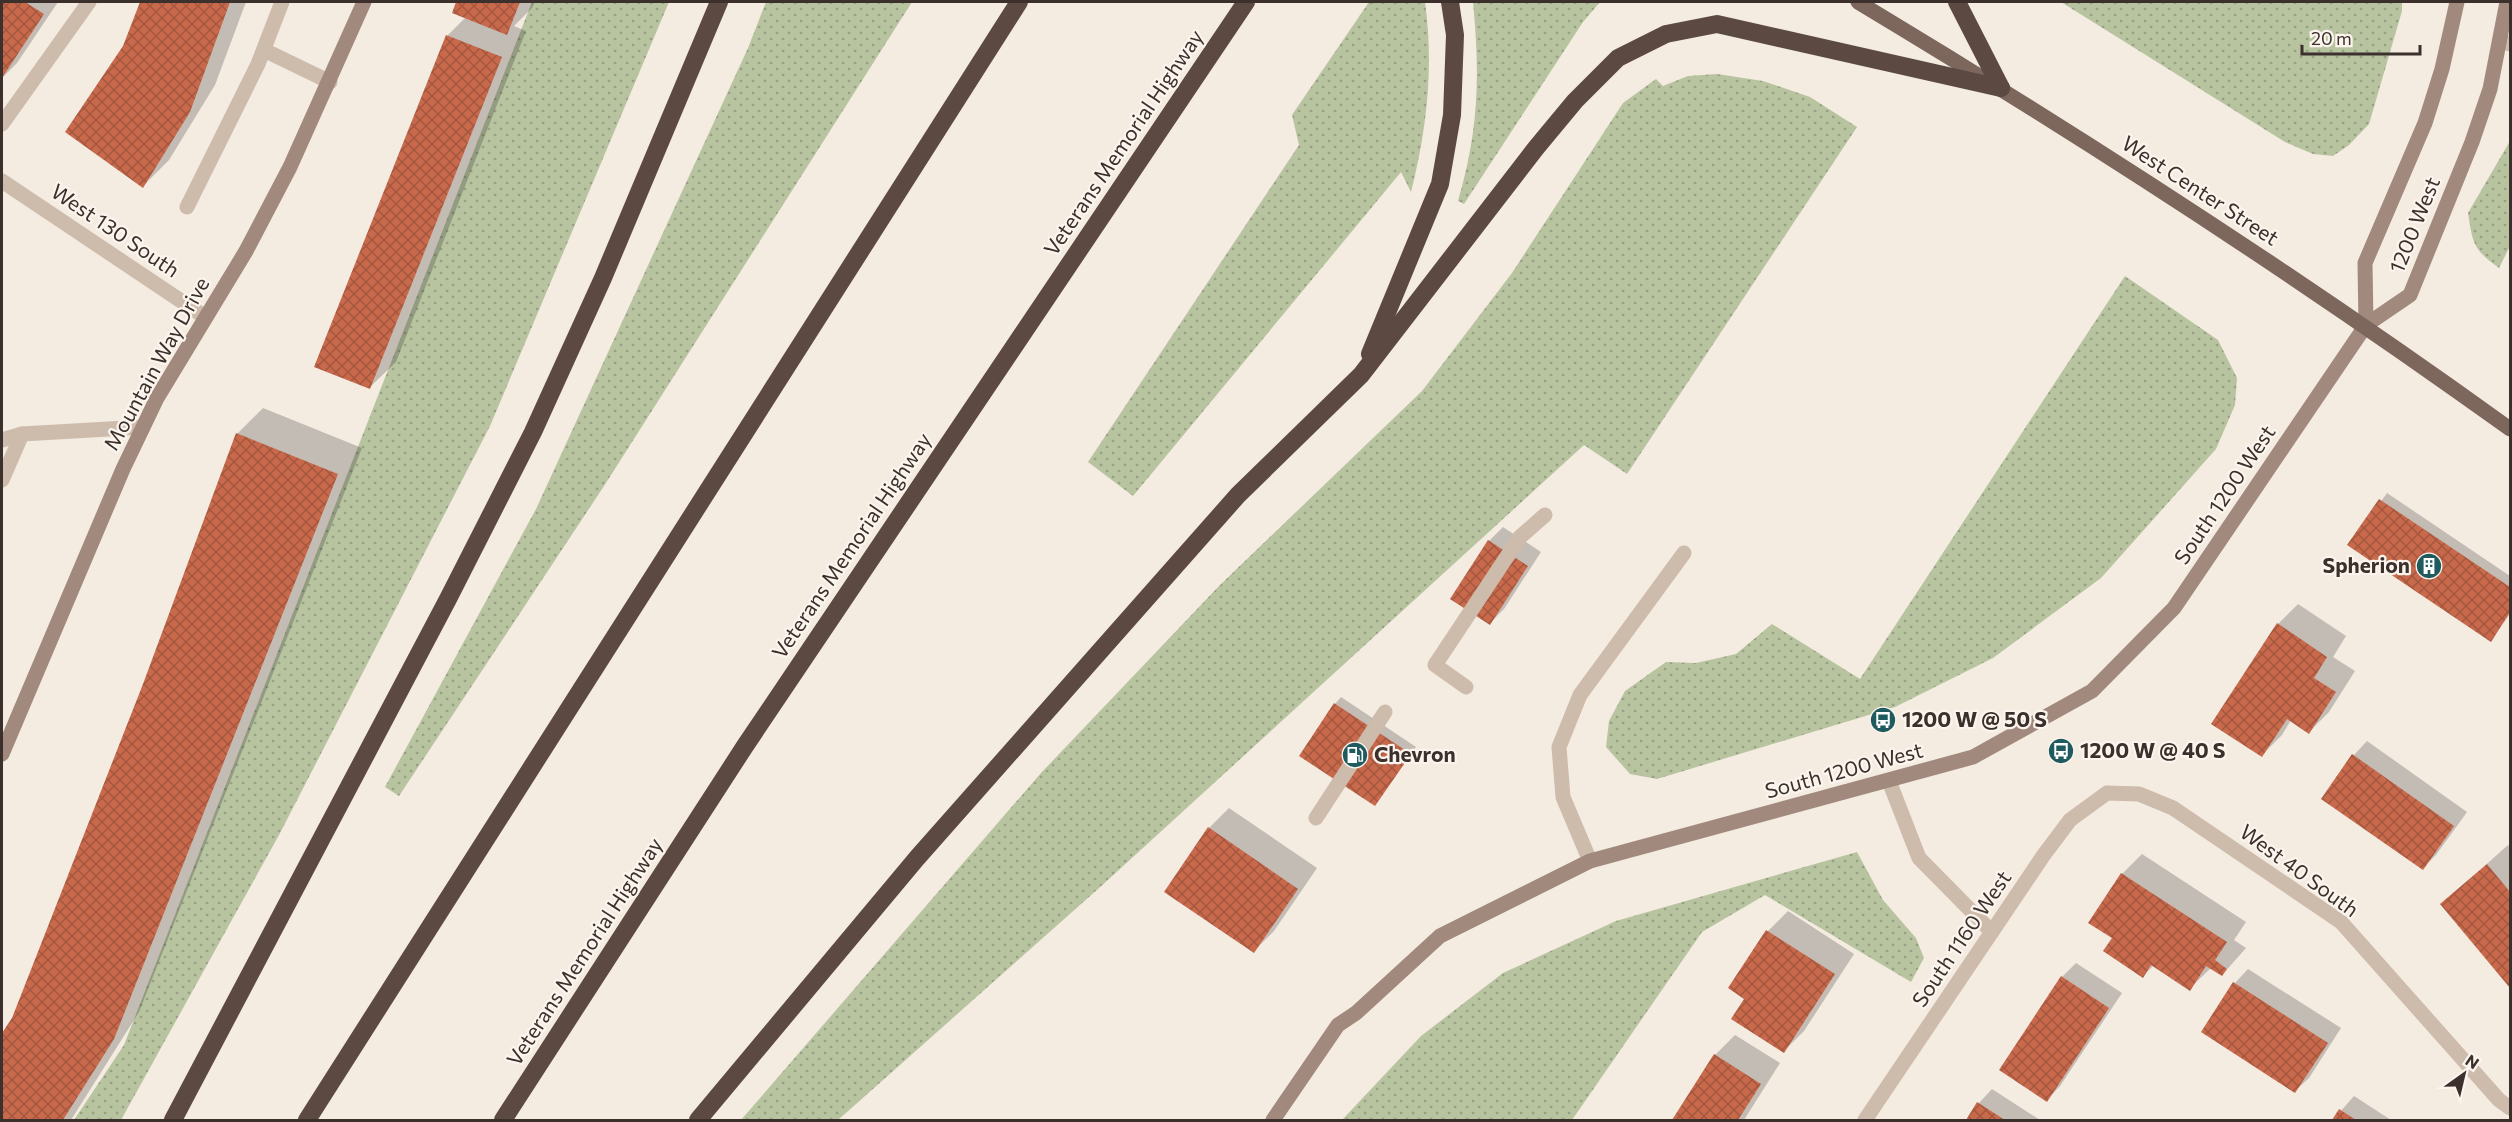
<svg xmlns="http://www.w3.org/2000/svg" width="2512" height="1122" font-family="Commissioner,sans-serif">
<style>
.grass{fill:url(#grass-dots)}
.shadow{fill:#0003}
.building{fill:url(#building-cross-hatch)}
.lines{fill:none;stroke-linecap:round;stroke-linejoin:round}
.lane{stroke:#cdbbac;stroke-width:15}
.street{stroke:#cdbbac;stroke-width:15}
.secondary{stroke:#a18a7d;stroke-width:15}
.primary{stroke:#7d675c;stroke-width:15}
.highway{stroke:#5c4a42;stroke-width:18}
.labels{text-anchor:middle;stroke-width:4.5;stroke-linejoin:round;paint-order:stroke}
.street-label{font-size:21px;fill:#3b302b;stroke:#fbf5ee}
.poi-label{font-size:21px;font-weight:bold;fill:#3b302b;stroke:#fbf5ee;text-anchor:start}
</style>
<defs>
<pattern id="grass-dots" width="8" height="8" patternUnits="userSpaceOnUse" patternTransform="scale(1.5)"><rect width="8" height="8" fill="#b8c4a0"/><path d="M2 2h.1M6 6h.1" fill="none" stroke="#97a083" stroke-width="1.8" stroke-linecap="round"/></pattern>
<pattern id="building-cross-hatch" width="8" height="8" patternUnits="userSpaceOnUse" patternTransform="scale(1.5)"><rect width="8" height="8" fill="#c8694b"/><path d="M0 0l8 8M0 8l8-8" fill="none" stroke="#a4573f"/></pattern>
</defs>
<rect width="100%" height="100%" fill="#f4ebe1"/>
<g class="grass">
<polygon points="532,2 669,2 490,426 279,835 121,1120 74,1120 124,1045"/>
<polygon points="766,2 912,2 604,486 399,796 385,787 536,509 748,48"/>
<path d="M1369 2H1425C1434 66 1427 129 1411 192L1401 172 1133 496 1088 462 1299 145 1292 115Z"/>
<path d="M1473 2H1600L1583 22 1464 204 1458 201C1479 129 1480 75 1473 2Z"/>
<polygon points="2061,2 2402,2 2402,11 2369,124 2349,145 2333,156 2313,154 2285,142"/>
<polygon points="1717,74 1763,81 1810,97 1857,127 1627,474 1584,445 1098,889 838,1120 741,1120 1041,773 1219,586 1422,391 1512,273 1623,103 1656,79 1663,86 1688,76"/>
<path d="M2510 141V246L2499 268C2473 249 2473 244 2468 213Z"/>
<polygon points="2125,276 2218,340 2237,378 2235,405 2216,449 2101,578 1993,658 1895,707 1657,779 1630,774 1606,747 1609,721 1625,691 1666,662 1696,663 1736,654 1772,624 1860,679"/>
<polygon points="1857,852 1883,900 1916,938 1924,958 1911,982 1765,895 1702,932 1572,1120 1342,1120 1421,1036 1503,973 1616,921"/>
</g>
<g class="shadow">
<polygon points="2,2 58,2 17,63 2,78"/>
<polygon points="142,2 246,2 215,85 169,160 143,186 124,47"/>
<polygon points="458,2 535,2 532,8 514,26 526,31 396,362 370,387 447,36 466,17 454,12"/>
<polygon points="263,408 362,448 139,1012 71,1120 2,1120 2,1036 13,1018 144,684 237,434"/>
<polygon points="2387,493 2510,576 2510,614 2491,640 2350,545"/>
<polygon points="1503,527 1541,552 1504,609 1490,623 1489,541"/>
<polygon points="2298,604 2346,636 2333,657 2355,671 2329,712 2309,732 2291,720 2282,735 2262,755 2278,624"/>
<polygon points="1341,697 1416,747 1375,804 1335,704"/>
<polygon points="2367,741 2467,812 2436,855 2423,868 2323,798 2354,755"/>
<polygon points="1229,808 1317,868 1274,931 1254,951 1209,828"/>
<polygon points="2508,845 2510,848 2510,986 2442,904"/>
<polygon points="2142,854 2246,922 2234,940 2246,948 2222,975 2211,968 2189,989 2154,965 2143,976 2114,937 2122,874"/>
<polygon points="1788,911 1854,954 1804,1031 1784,1051 1746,998 1730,988 1768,931"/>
<polygon points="2076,963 2122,993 2060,1086 2047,1100 2062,977"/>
<polygon points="2248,969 2341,1028 2309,1078 2295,1091 2203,1032 2235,983"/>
<polygon points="1735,1035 1780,1063 1744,1120 1673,1120 1715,1055"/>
<polygon points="1992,1089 2040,1120 1967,1120 1979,1103"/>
<polygon points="2354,1096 2391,1120 2333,1120"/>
</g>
<g class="building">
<polygon points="2,2 25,2 44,14 2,78"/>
<polygon points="140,2 230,2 190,112 143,188 65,132 123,46"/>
<polygon points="456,2 520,2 507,35 452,13"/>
<polygon points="446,35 502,57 370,389 314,367"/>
<polygon points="236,433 338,474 114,1039 63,1120 2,1120 2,1033 12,1018 143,684"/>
<polygon points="2379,499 2510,587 2510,612 2491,642 2347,545"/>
<polygon points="1488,540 1528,566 1490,625 1450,599"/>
<polygon points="2277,623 2327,657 2314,678 2336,692 2309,734 2287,719 2262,757 2211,724"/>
<polygon points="1334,703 1411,754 1375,806 1299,756"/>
<polygon points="2352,754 2454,826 2423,870 2321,799"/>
<polygon points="1208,827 1298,889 1254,953 1164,892"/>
<polygon points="2487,864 2510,892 2510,988 2440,904"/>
<polygon points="2121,873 2227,942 2215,960 2227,969 2222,976 2206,966 2190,991 2151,965 2143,978 2103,951 2112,938 2088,923"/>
<polygon points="1766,930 1835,974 1784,1053 1731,1019 1744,999 1728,988"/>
<polygon points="2061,976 2109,1008 2047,1102 1999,1070"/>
<polygon points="2233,982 2328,1043 2295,1093 2201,1032"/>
<polygon points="1714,1054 1761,1084 1738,1120 1672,1120"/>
<polygon points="1977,1102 2005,1120 1966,1120"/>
<polygon points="2339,1109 2356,1120 2332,1120"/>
</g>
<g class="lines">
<g class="lane">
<polyline points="264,50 330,82"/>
<polyline points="2,124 89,2"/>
<polyline points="187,207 258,64 282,2"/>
<polyline points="2,440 22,434 143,427"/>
<polyline points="2,480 22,434"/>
<polyline points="1466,687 1435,665 1520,537 1545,515"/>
<polyline points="1316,818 1385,712"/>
</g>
<g class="street">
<polyline points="2502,41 2510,44"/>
<polyline points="2,181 205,317"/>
<polyline points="1889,781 1919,858 1992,932"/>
<polyline points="1590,861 1563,797 1559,747 1580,695 1684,553"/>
<polyline points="1865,1120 2043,856 2070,820 2107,793 2139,794 2173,808 2341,922 2499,1100 2510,1108"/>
</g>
<g class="secondary">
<polyline points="2366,325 2365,263 2425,123 2442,69 2457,2"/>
<polyline points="2,754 123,469 157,398 246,251 290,167 364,2"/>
<polyline points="1273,1120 1338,1025 1356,1013 1440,936 1590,861 1973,757 2092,691 2174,608 2366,325 2410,295 2472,142 2490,89 2507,2"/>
</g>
<path class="primary" d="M1858 2C2081 136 2299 277 2510 429"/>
<g class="highway">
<polyline points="1957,2 2001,88"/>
<polyline points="1370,354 1440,184 1452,115 1455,35 1450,2"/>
<polyline points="173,1120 448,599 533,432 603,278 719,2"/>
<polyline points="307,1120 1019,2"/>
<polyline points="503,1120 745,746 1246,2"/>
<polyline points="698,1120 917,858 1238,495 1361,375 1536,148 1575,101 1618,58 1666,34 1717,24 2001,88"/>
</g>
</g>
<defs>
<g id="building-disc" transform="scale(1.35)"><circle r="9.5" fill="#1f5a5e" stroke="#fbf5ee"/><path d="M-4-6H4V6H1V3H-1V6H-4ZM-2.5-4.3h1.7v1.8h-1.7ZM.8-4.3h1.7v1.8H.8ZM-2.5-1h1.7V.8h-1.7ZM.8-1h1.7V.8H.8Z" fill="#fff"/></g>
<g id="bus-disc" transform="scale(1.35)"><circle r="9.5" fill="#1f5a5e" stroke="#fbf5ee"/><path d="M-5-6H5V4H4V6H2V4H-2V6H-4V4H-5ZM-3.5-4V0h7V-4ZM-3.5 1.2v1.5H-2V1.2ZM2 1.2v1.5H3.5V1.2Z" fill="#fff"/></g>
<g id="fuel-disc" transform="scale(1.35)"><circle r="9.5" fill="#1f5a5e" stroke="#fbf5ee"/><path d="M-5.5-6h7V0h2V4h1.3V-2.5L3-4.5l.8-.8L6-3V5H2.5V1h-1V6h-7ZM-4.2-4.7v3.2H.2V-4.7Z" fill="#fff"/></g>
</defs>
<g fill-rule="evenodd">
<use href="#building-disc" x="2429" y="566"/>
<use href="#bus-disc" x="1883" y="720"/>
<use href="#bus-disc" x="2061" y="751"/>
<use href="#fuel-disc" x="1355" y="755"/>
</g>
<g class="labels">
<g class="street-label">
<text transform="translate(1124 143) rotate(-56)" y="7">Veterans Memorial Highway</text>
<text transform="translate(2200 191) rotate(33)" y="7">West Center Street</text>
<text transform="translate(2415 225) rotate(-68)" y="7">1200 West</text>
<text transform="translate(115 231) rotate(34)" y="7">West 130 South</text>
<text transform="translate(157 364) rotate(-61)" y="7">Mountain Way Drive</text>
<text transform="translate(2225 495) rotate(-56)" y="7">South 1200 West</text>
<text transform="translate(852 546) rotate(-56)" y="7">Veterans Memorial Highway</text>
<text transform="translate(1844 771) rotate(-15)" y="7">South 1200 West</text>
<text transform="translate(2299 871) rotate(36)" y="7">West 40 South</text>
<text transform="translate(1962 939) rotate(-56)" y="7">South 1160 West</text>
<text transform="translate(585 952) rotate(-57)" y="7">Veterans Memorial Highway</text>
</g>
<g class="poi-label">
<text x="2410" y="573" text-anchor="end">Spherion</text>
<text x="1902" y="727">1200 W @ 50 S</text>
<text x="2080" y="758">1200 W @ 40 S</text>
<text x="1374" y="762">Chevron</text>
</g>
</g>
<rect width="2512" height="1122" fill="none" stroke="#3b302b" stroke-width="6"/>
<g transform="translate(2464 1074) rotate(34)" stroke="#fbf5ee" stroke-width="4.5" paint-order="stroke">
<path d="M0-4.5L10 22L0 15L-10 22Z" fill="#3b302b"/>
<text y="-9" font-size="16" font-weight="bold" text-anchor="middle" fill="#3b302b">N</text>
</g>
<path d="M2302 45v9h118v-9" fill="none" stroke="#3b302b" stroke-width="3"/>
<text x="2311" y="45" font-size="18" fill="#3b302b" stroke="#fbf5ee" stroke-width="4.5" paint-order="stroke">20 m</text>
</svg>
